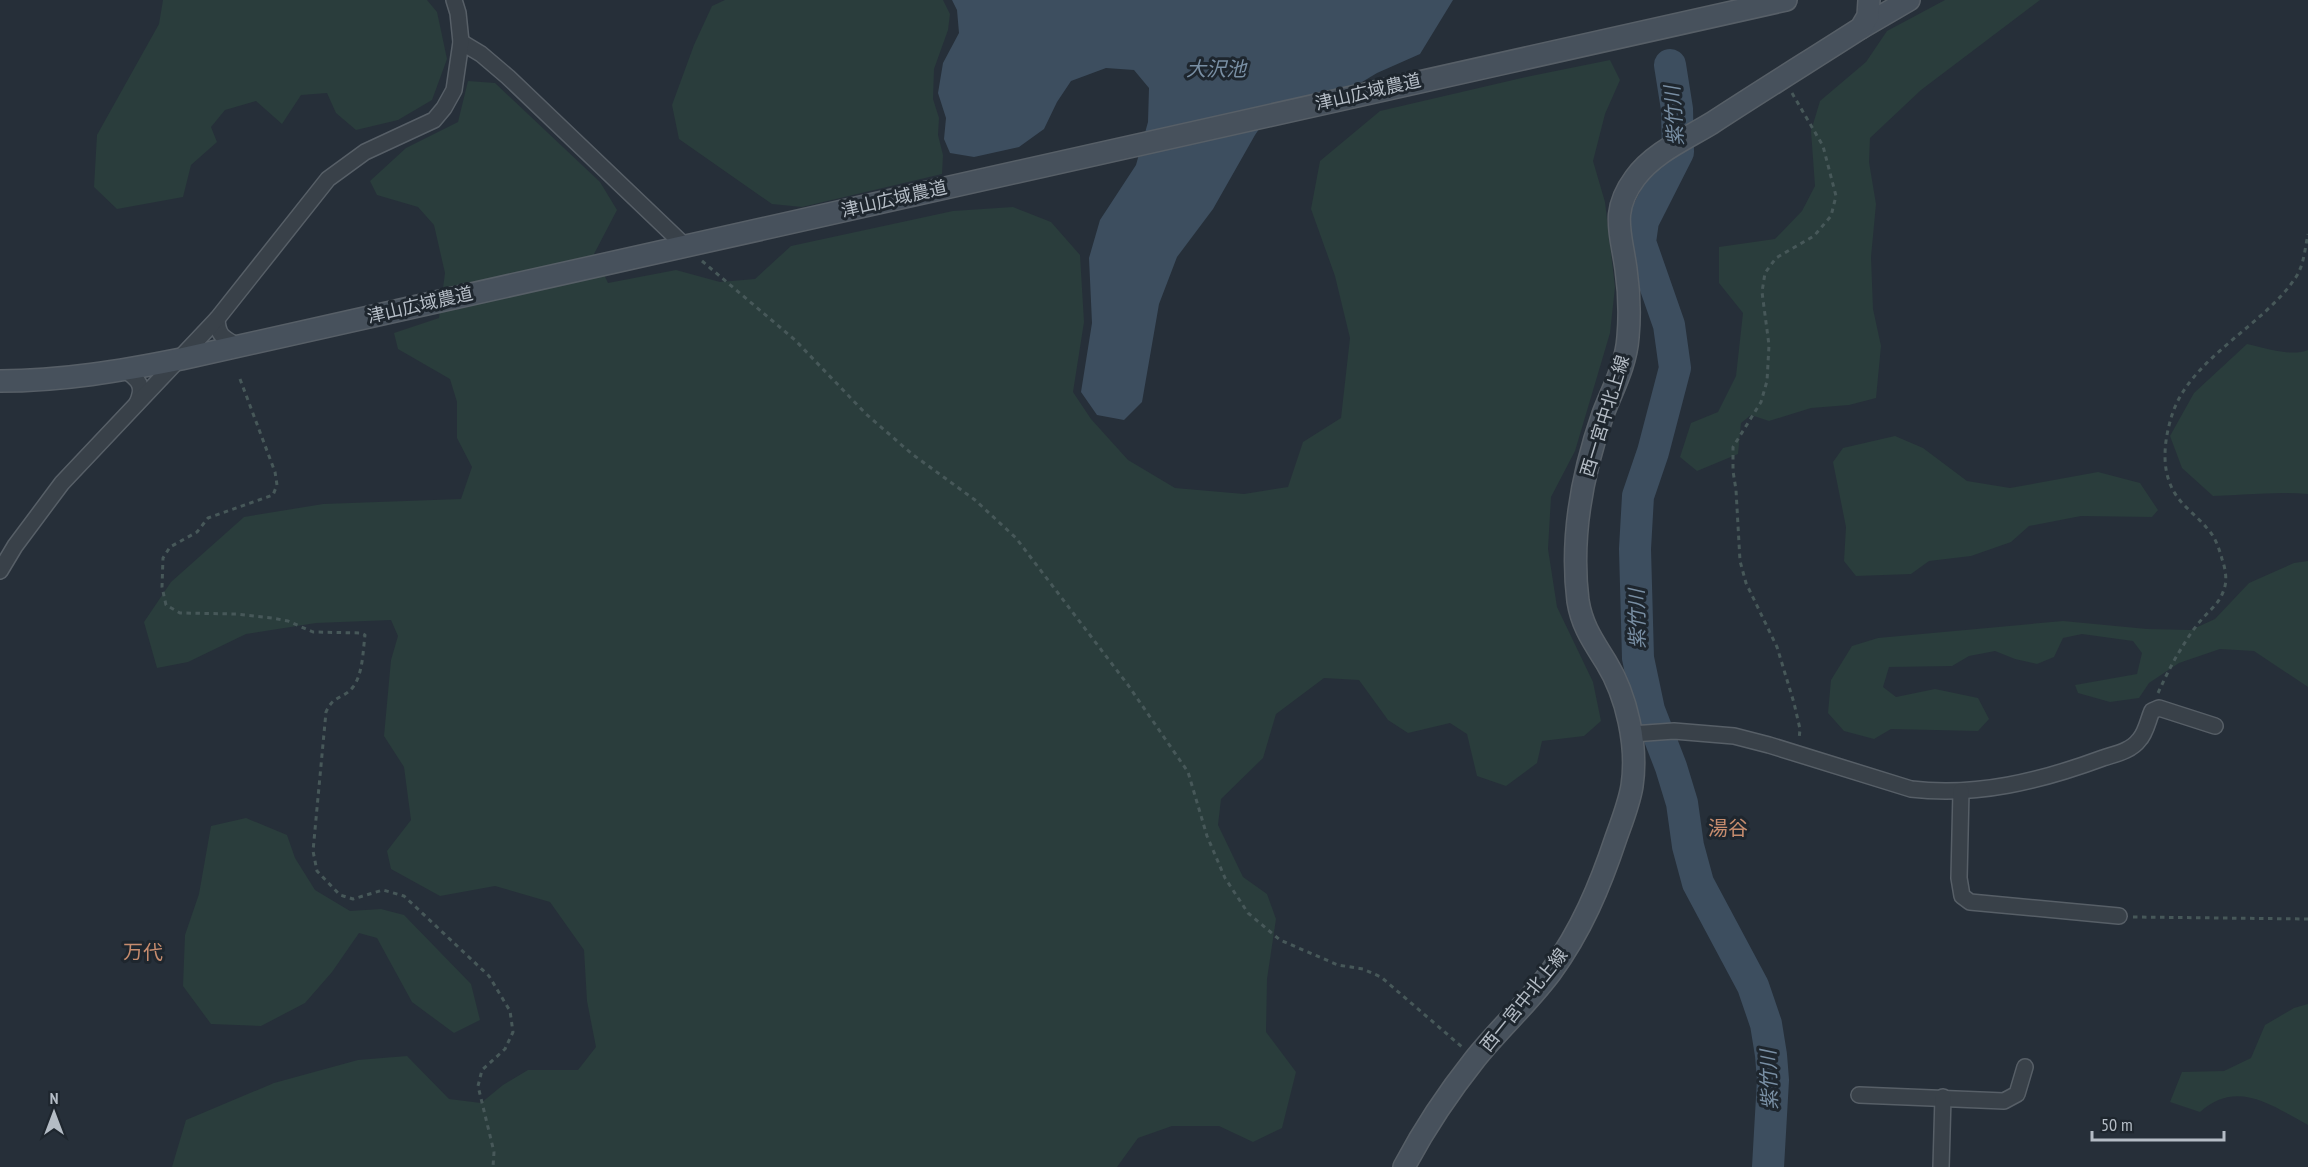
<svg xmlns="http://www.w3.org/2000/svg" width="2308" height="1167" font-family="'PT Sans Narrow','Noto Sans JP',sans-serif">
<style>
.green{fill:#2a3d3c}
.water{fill:#3d4e5f}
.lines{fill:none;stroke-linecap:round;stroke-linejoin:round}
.river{stroke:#3d4e5f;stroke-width:32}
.street-casing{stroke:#575f67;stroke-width:18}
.secondary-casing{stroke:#575f67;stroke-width:24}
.path{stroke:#475859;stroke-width:3;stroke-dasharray:4.5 4.5;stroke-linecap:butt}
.street{stroke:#394149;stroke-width:15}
.secondary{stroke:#47515c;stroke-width:21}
.labels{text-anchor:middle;stroke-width:6;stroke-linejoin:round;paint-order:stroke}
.street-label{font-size:18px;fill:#b4bcc5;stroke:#1e262e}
.water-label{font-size:20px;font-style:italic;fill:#798fa4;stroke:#1e262e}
.neighbourhood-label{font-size:20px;fill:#c68c6e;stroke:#1e262e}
</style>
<rect width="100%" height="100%" fill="#262f39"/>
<g class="green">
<polygon points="163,0 427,0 437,12 447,59 432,100 398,120 356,130 336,113 327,93 301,95 282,124 256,101 225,110 211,127 217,142 191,165 183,197 117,209 94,187 97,135 159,24"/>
<polygon points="725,0 943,0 950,14 948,30 934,69 933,99 939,118 938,135 943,155 942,174 802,207 772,204 679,139 672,105 694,45 712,6"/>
<polygon points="1945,0 2040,0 1921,90 1870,138 1869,162 1876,204 1871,257 1873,309 1881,346 1876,398 1849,405 1811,408 1769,421 1751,415 1741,423 1738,454 1697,471 1680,457 1691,423 1718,412 1736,376 1743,313 1719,283 1719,247 1775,239 1802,211 1815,186 1811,131 1820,101 1866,62 1887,31"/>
<polygon points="1610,60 1620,80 1605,114 1593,161 1605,202 1615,287 1610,333 1575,451 1551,497 1548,549 1557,607 1593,682 1601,721 1584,736 1542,741 1537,763 1506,786 1477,776 1467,734 1450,723 1408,733 1388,720 1359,680 1324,678 1276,714 1263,758 1221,799 1218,825 1243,877 1267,894 1276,919 1267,979 1266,1032 1296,1072 1282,1128 1253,1142 1219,1126 1172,1126 1138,1138 1117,1167 172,1167 186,1120 274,1083 358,1060 407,1056 449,1099 481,1103 503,1085 528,1070 578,1070 596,1047 587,1001 584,950 550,902 495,886 440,896 391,869 387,851 411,820 404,767 384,736 391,660 398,636 391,620 316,623 246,634 188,662 157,668 144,622 171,582 244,517 323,504 461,499 472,467 457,438 457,402 450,379 398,349 394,333 439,318 445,273 434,225 418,207 377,195 370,181 406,148 458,122 468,81 495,83 600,182 617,210 594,254 608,283 676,270 720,282 755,279 791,246 953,211 1013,207 1051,222 1080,255 1084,322 1073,392 1091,419 1128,460 1175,488 1244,494 1288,487 1303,442 1341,418 1350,338 1335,276 1311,209 1320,161 1380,111 1526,77"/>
<path d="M2247 344C2265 348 2291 357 2308 350V494C2276 491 2245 495 2213 496L2182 468 2170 436 2194 393Z"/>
<polygon points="1895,436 1923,448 1967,481 2010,488 2098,472 2140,483 2158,510 2152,517 2081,516 2029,526 2011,542 1971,556 1929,561 1911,574 1856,576 1844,561 1846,527 1833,462 1843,448"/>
<polygon points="2308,561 2308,687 2254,651 2220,649 2179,663 2149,683 2139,698 2110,702 2078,693 2075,685 2137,674 2142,653 2133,641 2082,634 2063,638 2054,657 2037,664 2015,659 1995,651 1969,656 1952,666 1889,667 1883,687 1896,697 1935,689 1978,698 1989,719 1978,731 1891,729 1874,739 1844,731 1828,713 1831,680 1852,646 1878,638 2063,621 2147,629 2191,630 2215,619 2249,583 2294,563"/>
<polygon points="246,818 287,835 295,858 315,890 350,911 381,909 404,915 471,984 480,1020 454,1033 412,1002 377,938 359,933 332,972 305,1003 261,1026 211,1024 183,986 185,935 199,894 211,826"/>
<path d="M2308 1004V1125C2271 1105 2237 1079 2200 1112L2170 1102 2182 1072 2224 1071 2251 1058 2265 1025 2294 1008Z"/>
</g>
<polygon class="water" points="952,0 1453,0 1420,54 1377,73 1357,85 1283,101 1275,105 1255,135 1213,209 1177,257 1159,304 1142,402 1124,420 1097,415 1081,392 1092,323 1089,258 1100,220 1136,165 1148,122 1149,88 1134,70 1106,68 1071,81 1057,102 1044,129 1019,147 974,157 950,153 944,139 946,118 938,93 943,63 959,33 957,10"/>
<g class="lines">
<polyline class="river" points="1670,65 1677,109 1678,152 1643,221 1640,242 1669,325 1675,368 1653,452 1638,496 1635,549 1638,658 1649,710 1671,767 1682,803 1688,846 1698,883 1753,986 1766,1024 1771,1055 1773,1080 1768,1167"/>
<g class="street-casing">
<g id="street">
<polyline points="461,42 481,54 508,77 685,246"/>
<path d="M217 319C218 337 224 338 238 346"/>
<path d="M125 370C139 380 145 386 137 403"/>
<polyline points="0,571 15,546 62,483 217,319 328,179 365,152 434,120 444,108 454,90 461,42 458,13 454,0"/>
<path d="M1632 734 1674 731 1734 736 1769 745 1911 789C1976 797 2041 781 2103 758 2115 754 2131 751 2139 740 2146 733 2148 720 2152 711L2159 708 2215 726"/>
<polyline points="1961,791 1959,878 1962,896 1970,902 2119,916"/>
<polyline points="1859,1095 2004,1101 2017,1094 2025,1067"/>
<polyline points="1941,1167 1943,1097"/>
</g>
</g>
<g class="secondary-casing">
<g id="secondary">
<polyline points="1861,28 1909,0"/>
<path d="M0 381C62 381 121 371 181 359L1786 0"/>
<path d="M1404 1167C1424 1129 1448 1093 1475 1059 1499 1029 1528 1003 1551 972 1581 931 1600 886 1616 838 1622 821 1629 804 1632 786 1638 746 1627 696 1606 662 1593 641 1582 626 1578 601 1570 537 1582 474 1603 414 1613 388 1626 365 1628 337 1630 315 1629 290 1626 269 1621 232 1610 212 1635 178 1654 152 1686 139 1712 123 1761 91 1811 60 1861 28L1868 16 1869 0"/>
</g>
</g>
<g class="path">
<polyline points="1792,93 1823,146 1836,196 1831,216 1814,236 1776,258 1765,273 1762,292 1769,345 1767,381 1761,402 1733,447 1733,471 1736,490 1740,561 1746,583 1777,647 1794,703 1800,729 1799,740"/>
<polyline points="702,261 795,340 866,414 912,454 975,500 1016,538 1128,685 1188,772 1207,836 1225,878 1248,913 1280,940 1338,965 1363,969 1381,977 1462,1047"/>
<path d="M240 379 275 472 277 485 273 495 208 518 197 532 170 547 163 558 162 587 166 605 180 613 237 614 272 618 288 621 313 632 361 633 365 635C363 650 363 674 353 687 344 699 333 695 326 712L313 851 317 871 340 895 353 899 383 890 404 896 489 976 510 1011 513 1032 505 1049 482 1070 478 1086 494 1152 493 1167"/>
<path d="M2158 693C2165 678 2172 663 2181 649 2187 639 2194 628 2202 619 2212 608 2221 602 2225 586 2227 578 2225 567 2222 559 2219 548 2215 536 2206 527 2195 514 2178 503 2171 486 2161 464 2165 437 2172 415 2190 358 2265 325 2296 277 2304 265 2305 248 2308 234"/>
<polyline points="2133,917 2308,919"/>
</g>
<use href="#street" class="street"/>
<use href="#secondary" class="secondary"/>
</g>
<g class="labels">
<g class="street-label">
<text transform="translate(1368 92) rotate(-13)" y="6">津山広域農道</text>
<text transform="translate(894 199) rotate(-13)" y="6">津山広域農道</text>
<text transform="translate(420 305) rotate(-13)" y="6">津山広域農道</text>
<text transform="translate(1605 416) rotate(-73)" y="6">西一宮中北上線</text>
<text transform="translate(1524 1000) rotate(-51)" y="6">西一宮中北上線</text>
</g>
<g class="water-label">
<text x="1216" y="76">大沢池</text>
<text transform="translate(1674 116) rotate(-94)" y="7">紫竹川</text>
<text transform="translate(1637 619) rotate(-91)" y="7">紫竹川</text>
<text transform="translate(1769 1080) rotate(-92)" y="7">紫竹川</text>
</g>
<g class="neighbourhood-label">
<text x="1728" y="835">湯谷</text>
<text x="143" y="959">万代</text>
</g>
</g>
<g transform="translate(54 1113)" stroke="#1e262e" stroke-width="4.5" paint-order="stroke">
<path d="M0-4.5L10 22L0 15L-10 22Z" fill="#b4bcc5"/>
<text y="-9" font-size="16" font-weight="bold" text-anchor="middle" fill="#b4bcc5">N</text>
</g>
<path d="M2092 1131v9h132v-9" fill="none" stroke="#b4bcc5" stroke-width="3"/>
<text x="2101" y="1131" font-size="18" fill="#b4bcc5" stroke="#1e262e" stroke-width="4.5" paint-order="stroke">50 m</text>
</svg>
